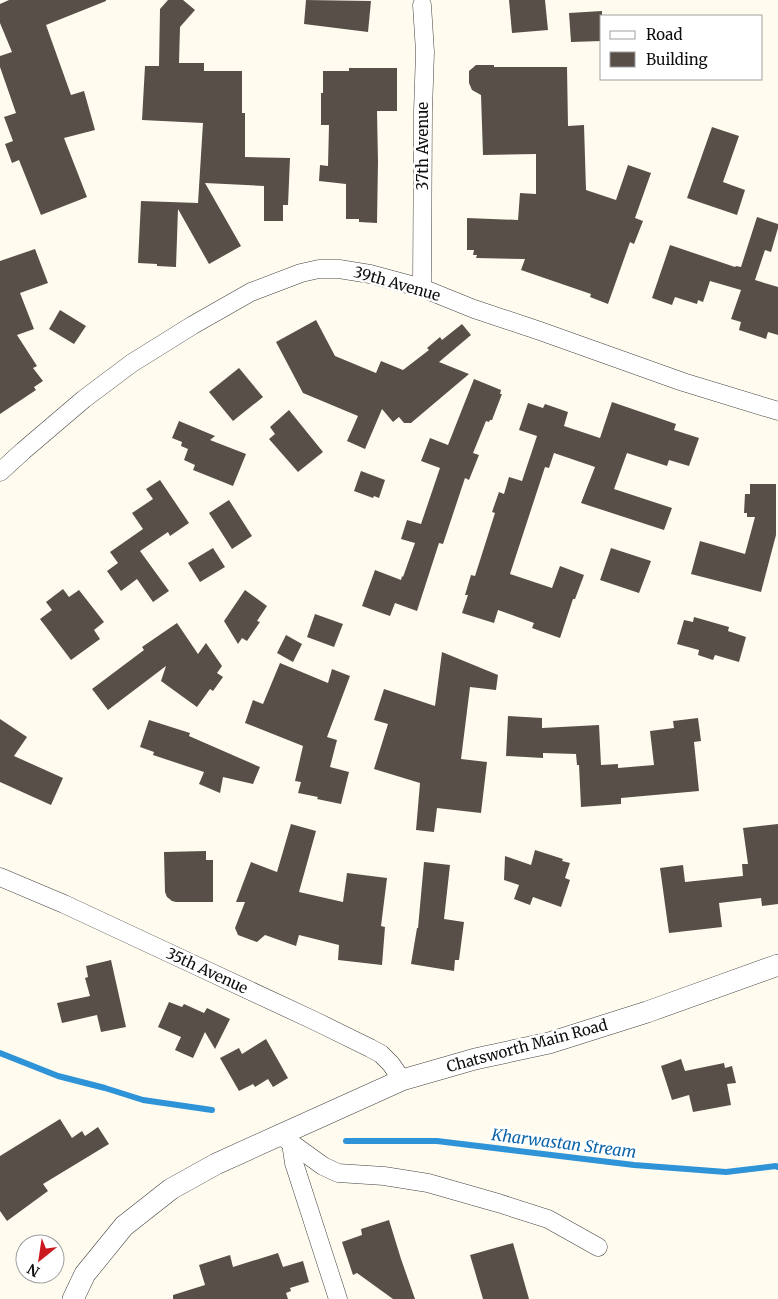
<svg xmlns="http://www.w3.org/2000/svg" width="778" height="1299" font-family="Merriweather,serif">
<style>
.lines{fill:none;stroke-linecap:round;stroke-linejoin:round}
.stream{stroke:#2f93d8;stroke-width:6}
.building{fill:#584f49}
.minor-casing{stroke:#414141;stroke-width:19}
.tertiary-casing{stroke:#414141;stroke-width:22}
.minor{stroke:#fff;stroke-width:18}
.tertiary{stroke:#fff;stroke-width:21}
.labels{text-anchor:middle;stroke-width:5;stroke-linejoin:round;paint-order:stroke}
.street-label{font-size:15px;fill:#0e0e0e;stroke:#fff}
.water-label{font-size:16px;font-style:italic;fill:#0c64aa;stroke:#fff}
</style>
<rect width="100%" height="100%" fill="#fffcef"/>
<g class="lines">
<g class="stream">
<polyline points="0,1053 58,1076 105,1088 143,1100 212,1110"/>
<polyline points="346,1141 437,1141 634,1165 726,1172 776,1166 778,1167"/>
</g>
</g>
<g class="building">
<polygon points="9,0 106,0 106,1 46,25 71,95 84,91 95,130 64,138 87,197 41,215 19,160 12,163 5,144 13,141 4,117 16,113 0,67 0,56 12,52 0,23 0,4"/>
<polygon points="168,0 183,0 195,10 180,27 179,63 204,63 204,71 242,71 242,113 245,113 245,157 290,158 288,205 283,205 283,221 264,221 264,186 205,183 241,246 209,264 178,209 176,267 157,266 157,264 138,263 141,201 198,203 203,123 142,120 145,66 159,66 160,9"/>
<polygon points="306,0 371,1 368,32 304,24"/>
<polygon points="509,0 545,0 548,30 512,33"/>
<polygon points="602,11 602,41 571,42 569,13"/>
<polygon points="476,65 494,65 494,67 567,67 568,126 584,125 586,190 616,200 628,165 651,173 635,218 643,221 634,244 630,242 608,304 590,297 591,294 521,270 525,259 476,258 477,255 473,255 474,250 467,250 467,218 518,220 520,193 536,194 536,154 483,155 481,95 472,90 469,83 469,71"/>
<polygon points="349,68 397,68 397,111 377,111 378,162 377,223 359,222 359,219 346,219 346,184 319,181 320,165 328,166 329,125 321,125 321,93 323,93 323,71 349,71"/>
<polygon points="712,127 739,136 723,182 745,190 737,215 687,198"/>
<polygon points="757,217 778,224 778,228 771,252 765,250 755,280 778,287 778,335 768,332 766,339 739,330 741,322 731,319 741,290 710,281 703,302 698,300 697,304 675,297 672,305 652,298 670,245 735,267 736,266 741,267"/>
<polygon points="35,249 48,283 20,293 34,329 17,335 37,366 33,368 43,381 34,387 36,390 0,414 0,261"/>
<polygon points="60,310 86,326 74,344 49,329"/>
<polygon points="316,320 335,356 376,373 381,361 403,370 429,350 427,348 440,337 442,340 462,324 471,335 439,362 469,374 411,423 404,423 399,417 393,422 382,409 365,449 347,441 358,416 303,393 276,342"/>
<polygon points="239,368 263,397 233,421 209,392"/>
<polygon points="474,379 501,390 500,394 502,394 492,420 490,420 489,422 486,421 473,453 479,455 469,480 465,478 443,544 439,543 417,611 395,603 390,616 362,606 375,570 401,580 402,576 403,577 415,543 401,539 407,520 421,524 440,468 421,461 430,438 448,445"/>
<polygon points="612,402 676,424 674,430 699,438 689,466 669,460 667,466 627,453 614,489 672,508 664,530 581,503 595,467 554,453 549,468 545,467 510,574 552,588 560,566 584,575 575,599 573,599 560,638 532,628 534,623 498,610 494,623 462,613 468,595 465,595 471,575 475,576 495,513 492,512 499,492 504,494 509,477 522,481 537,436 519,430 528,403 543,408 545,404 568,412 564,426 600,438"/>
<polygon points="289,410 323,452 298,472 269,439 275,434 270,427"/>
<polygon points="179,421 215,436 210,440 246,454 233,486 193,470 195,465 184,460 188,449 181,446 182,442 172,438"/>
<polygon points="361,471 385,480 379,498 374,496 373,498 354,491"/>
<polygon points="160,480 189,523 170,536 168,532 140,551 169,591 153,602 137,579 121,591 107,571 118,563 110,552 143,529 132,513 153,499 146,489"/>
<polygon points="750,484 776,484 776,535 761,592 691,574 700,541 745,554 755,517 747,517 747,513 744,513 745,494 750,494"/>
<polygon points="229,500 252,536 232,549 209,513"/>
<polygon points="213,548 225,567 200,582 188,563"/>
<polygon points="611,548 651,561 639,593 600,580"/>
<polygon points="63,589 69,597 79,590 104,622 94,630 100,639 71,660 40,619 52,610 46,602"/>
<polygon points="245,590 267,606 257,621 260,622 247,641 242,638 238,644 224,621"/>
<polygon points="315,614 343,624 334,647 307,637"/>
<polygon points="694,617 729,627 728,631 746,637 739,662 715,655 713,660 698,655 699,650 677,644 684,620 693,622"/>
<polygon points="177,623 198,654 206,643 222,666 217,673 223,677 213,691 210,689 197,707 161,681 166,666 108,710 92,689 144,650 142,647"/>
<polygon points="286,635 302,644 293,662 277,653"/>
<polygon points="442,652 498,675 496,690 470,687 461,759 487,762 481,813 437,808 434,832 416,830 420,783 374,769 388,724 374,720 384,689 435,706"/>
<polygon points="280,663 328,683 332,669 350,676 327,737 337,740 330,767 349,772 341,804 317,799 318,797 298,793 301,782 295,781 303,746 245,723 253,700 263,704"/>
<polygon points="508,716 542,718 542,728 599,725 601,765 618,764 618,768 654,765 650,731 674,728 673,721 698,718 701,741 694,742 699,791 621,798 621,804 581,807 579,765 577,765 576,754 543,753 543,758 506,756"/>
<polygon points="0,719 27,737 14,756 63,778 51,805 0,782"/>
<polygon points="149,720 190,733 189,736 260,767 253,784 223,777 220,793 199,784 204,772 153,755 154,752 140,747"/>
<polygon points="291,824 316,831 299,892 343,902 347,873 387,878 381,926 385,927 382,965 338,960 339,945 299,935 296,946 265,935 257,942 238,935 235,928 245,902 236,902 251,862 277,872"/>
<polygon points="778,824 778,904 762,906 761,898 719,903 722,927 669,933 660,868 683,865 685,882 743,876 742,864 748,864 743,828"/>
<polygon points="535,850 563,859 562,861 570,863 565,878 570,880 561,907 533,897 530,905 514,899 519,885 504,880 505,856 531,865"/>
<polygon points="206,851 206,860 213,860 213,902 176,902 172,901 167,897 165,892 164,852"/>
<polygon points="424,862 450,865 444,919 464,922 459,960 455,960 454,971 411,964 417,928 418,928"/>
<polygon points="111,960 126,1027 101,1032 97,1015 62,1023 57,1003 90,996 85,978 88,977 86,966"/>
<polygon points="169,1002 182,1007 184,1004 204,1013 207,1008 230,1019 215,1049 205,1032 193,1058 175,1050 181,1037 158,1027"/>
<polygon points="266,1039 288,1078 273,1087 268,1079 255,1087 253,1084 239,1091 220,1058 239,1048 242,1054"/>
<polygon points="681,1059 685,1071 724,1063 725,1068 732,1066 736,1083 727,1084 731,1105 693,1112 689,1095 672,1100 661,1066"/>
<polygon points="60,1119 72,1138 82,1131 85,1136 98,1127 109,1144 43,1184 48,1191 7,1221 0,1211 0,1156"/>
<polygon points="389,1220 401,1259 415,1299 393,1299 357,1273 353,1275 342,1242 362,1235 361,1229"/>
<polygon points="513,1243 529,1299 483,1299 470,1255"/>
<polygon points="278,1253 283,1267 303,1261 309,1282 290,1288 291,1291 286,1293 288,1299 173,1299 173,1295 205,1285 199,1265 230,1255 233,1267"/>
</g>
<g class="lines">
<g class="minor-casing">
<g id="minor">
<polyline points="422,288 423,111 425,52 422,5"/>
<polyline points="0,472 23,451 84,399 132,363 193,325 251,292 301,273 319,269 339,269 370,274 422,288 474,309 540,331 683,382 778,411"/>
<polyline points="0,877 64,904 197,966 315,1021 370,1048 381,1054 391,1064 402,1080"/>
<polyline points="280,1135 323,1166 338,1173 384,1176 428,1183 498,1203 548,1219 598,1247"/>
<polyline points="291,1143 294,1163 338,1299"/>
</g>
</g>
<g class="tertiary-casing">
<polyline id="tertiary" points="73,1299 85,1274 124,1226 171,1189 216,1164 280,1135 402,1080 475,1059 549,1043 647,1012 778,965"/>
</g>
<use href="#minor" class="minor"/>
<use href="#tertiary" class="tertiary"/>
</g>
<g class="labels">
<g class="street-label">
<text transform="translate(423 146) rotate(-90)" y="5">37th Avenue</text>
<text transform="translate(397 284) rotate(16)" y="5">39th Avenue</text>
<text transform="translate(207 971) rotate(25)" y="5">35th Avenue</text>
<text transform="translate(527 1046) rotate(-15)" y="5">Chatsworth Main Road</text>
</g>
<g class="water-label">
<text transform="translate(564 1143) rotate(7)" y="6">Kharwastan Stream</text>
</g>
</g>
<rect x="600" y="15" width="162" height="65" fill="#ffffff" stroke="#9f9f9f"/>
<rect x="610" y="31" width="25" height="8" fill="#ffffff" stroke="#9f9f9f"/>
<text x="646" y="40" font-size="15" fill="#0e0e0e">Road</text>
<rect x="610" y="52" width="25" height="15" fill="#584f49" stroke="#9f9f9f"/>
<text x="646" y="65" font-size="15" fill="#0e0e0e">Building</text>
<g transform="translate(40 1259) rotate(210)"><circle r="24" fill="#ffffff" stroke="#9f9f9f"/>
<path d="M0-4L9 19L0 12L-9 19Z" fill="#ca1a20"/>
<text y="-8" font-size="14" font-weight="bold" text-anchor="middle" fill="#0e0e0e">N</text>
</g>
</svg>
